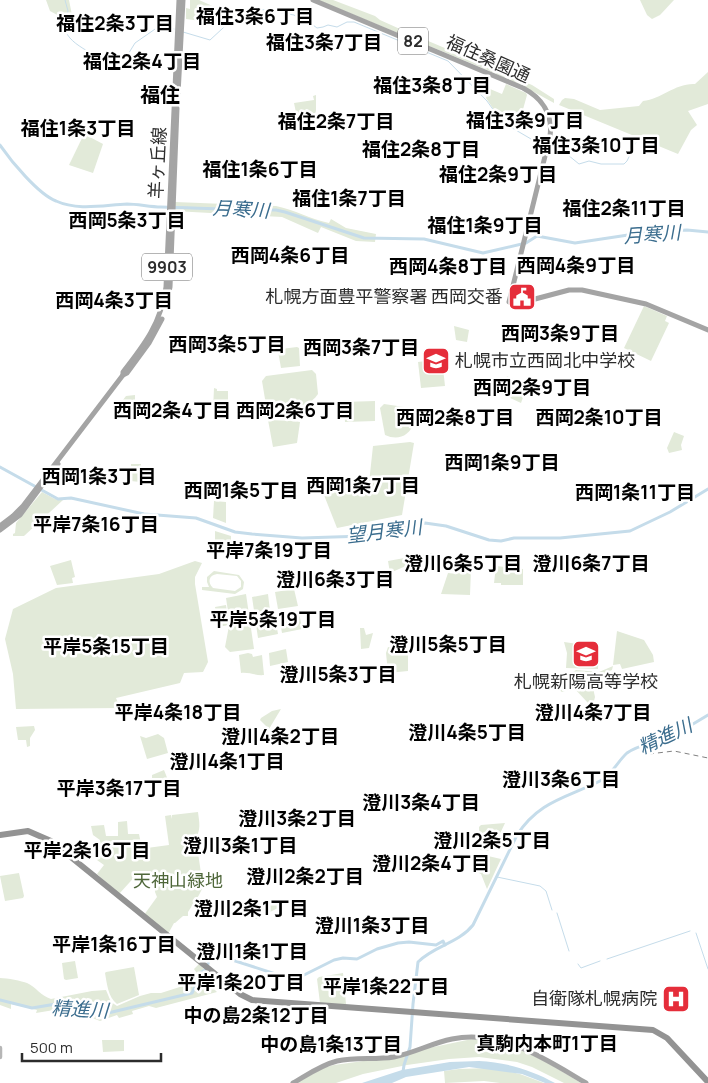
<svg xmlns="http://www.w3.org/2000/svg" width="708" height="1083" font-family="Manrope,'Noto Sans JP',sans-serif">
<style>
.green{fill:#e2ead9;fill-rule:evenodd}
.water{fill:#c5dcea}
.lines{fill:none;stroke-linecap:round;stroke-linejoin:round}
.stream{stroke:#c5dcea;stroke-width:1}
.river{stroke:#c5dcea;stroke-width:3}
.secondary{stroke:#b6b6b6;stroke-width:4.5}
.primary{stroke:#a4a4a4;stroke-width:5}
.highway{stroke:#939393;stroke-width:6}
.rail{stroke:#818181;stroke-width:1;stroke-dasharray:5 4;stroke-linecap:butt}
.labels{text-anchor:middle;stroke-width:5;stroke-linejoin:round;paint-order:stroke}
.shield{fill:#fff;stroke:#6b6b6b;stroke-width:1}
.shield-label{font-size:16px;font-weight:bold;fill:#2c2c2c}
.street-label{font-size:18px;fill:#2c2c2c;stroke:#fff}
.poi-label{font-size:18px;fill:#2c2c2c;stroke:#fff;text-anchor:end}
.park-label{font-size:18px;fill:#4f673a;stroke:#fff}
.neighbourhood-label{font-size:19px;font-weight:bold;fill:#000;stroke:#fff}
.water-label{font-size:19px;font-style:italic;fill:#3b6d8e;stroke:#fff}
.quarter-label{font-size:20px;font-weight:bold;fill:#000;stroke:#fff}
</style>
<rect width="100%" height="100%" fill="#fff"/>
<g class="green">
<polygon points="46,0 69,0 74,25 62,28 61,17 50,11"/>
<polygon points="190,0 199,0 217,8 217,15 208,22 186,19 186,8 190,9"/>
<polygon points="318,0 333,0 375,16 380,20 400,29 532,85 554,99 554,103 523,86 485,69"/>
<polygon points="640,0 674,0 660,15 652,19 647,15"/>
<path d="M708 72V104L688 111 697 125 691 130 678 154 559 105 562 100 565 98 574 99 600 110 639 106 643 101C662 99 675 83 695 84Z"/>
<polygon points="506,84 526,93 527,95 517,131 502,122 486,98 490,89 502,94"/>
<polygon points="316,95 316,111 311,123 299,127 294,103 314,100 313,96"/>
<polygon points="84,134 103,144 93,173 69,165"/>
<path d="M175 202 276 206C295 210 310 219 329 223L331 219 346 228 376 234 375 242 356 241 321 227 318 233 282 217 174 211Z"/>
<polygon points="644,306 667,316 665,321 669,323 651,361 624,348"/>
<polygon points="454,326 469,330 467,342 456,340"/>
<polygon points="297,347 299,348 300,366 281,368 278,351 281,349"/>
<polygon points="442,359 445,386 421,388 418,362"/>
<path d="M312 370 316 374 318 394C309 409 284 408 269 406L265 399 262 381 266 376Z"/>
<polygon points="507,376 527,386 521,403 499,393"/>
<polygon points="214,388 217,389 217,391 228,391 228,410 213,410"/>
<polygon points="135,395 135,407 133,407 133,409 116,409 126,396"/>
<polygon points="375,401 375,421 345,422 344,402"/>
<path d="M384 404 411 408 414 423C409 436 398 441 385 435L380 408Z"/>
<polygon points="268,420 294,421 300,422 297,443 273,447"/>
<polygon points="674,432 684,436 681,445 682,450 669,453 667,448"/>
<polygon points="410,442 414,443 402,515 337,528 322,490 333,487 369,483 373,446"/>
<polygon points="131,464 141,464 140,482 131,481"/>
<polygon points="42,492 55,499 63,500 24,536 13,536 13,534 15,533 16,523"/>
<polygon points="214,501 226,502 226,523 213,518"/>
<polygon points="215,531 231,536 231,546 215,544"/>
<polygon points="432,553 430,561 408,565 390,573 388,561"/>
<polygon points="71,560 75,577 72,578 73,583 57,585 50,566"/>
<polygon points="195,561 202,563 195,577 195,584 208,662 203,672 184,673 180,683 116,698 120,708 16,709 13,674 5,639 13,609 56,588 159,574"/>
<polygon points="496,566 523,569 523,585 501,585 501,583 494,583"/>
<polygon points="457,567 471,569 470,595 441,594 448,573 457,574"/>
<path d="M214 571 239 575 244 582 243 589 235 594 202 590V587H209L207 582V577ZM217 574 237 576 241 581V587L235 591 213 588C207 582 209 575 217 574Z"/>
<polygon points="294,589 298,606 278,609 275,592"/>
<polygon points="246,594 254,649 230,652 225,647 229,626 230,625 226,598"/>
<polygon points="268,594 270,611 261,613 262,619 275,617 278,634 258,638 252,597"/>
<polygon points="226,605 229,625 218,627 215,607"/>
<polygon points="299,612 302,629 282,633 279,616"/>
<polygon points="360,628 364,628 366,635 373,633 369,648 361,649"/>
<polygon points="617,631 644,640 653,655 654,662 622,669 620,664 613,665"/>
<polygon points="564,642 599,647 598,669 566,668 567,653"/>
<polygon points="388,647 408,651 408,671 388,673 386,653"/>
<polygon points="286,649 288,662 270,666 269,653"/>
<path d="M248 653 252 654 253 657 262 655 264 675C257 676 249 672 241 673L239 655Z"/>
<polygon points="613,666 612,670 591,679 595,697 594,701 589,704 574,688 562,692 544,678 546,674 550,676 570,674 576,670 599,672"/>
<polygon points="197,705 198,709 195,716 179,720 182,710"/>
<polygon points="281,709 269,729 260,720 261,718 272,711"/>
<polygon points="34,726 35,730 30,738 30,746 27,747 26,740 18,740 16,727"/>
<polygon points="158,734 164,738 168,753 147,759 140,736 146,738"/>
<polygon points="164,770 168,780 152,786 152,775"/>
<path d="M198 812C199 821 202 832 194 839H196L203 887 199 895 188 912V916H183L175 923H174L168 934 144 915 157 897 155 892 154 878 152 877 148 880 139 872 119 894 97 874 104 865 97 860 103 853 99 849 100 840 93 835 91 826 104 825 106 836H118V822L127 821 128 834H139L141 844H146L147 848 169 845 165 816 171 815 172 819V815Z"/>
<polygon points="505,823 492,851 480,850 479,827 481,825"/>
<polygon points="488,856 501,859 487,889 481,874 477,872 479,860 487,862"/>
<polygon points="19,873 24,896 23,898 5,901 0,876"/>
<polygon points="277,903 278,908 256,919 236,916 235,909"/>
<polygon points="75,961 78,978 66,980 64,979 62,963"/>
<path d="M199 964 207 972 199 977V985L211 986 217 992 156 1008 149 1006 132 1011 133 1014 119 1018 117 1015 100 1021 66 1008 36 1013 37 1010 11 1004V1009L0 1005V978C7 978 22 981 27 983 36 987 41 996 51 999L92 991 106 990 111 1002 117 1006 140 996 151 993H161L186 985 196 972 194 969Z"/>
<path d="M134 967 139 995 117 1004C108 997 107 984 105 973L106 972Z"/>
<polygon points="343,973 346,1004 345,1005 320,1003 317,979 319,977"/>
<path d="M472 1039C514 1041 546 1062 581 1083H564L532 1067 517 1062 479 1057 449 1059 407 1065 363 1074 336 1083H297L323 1068 334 1065 371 1060Z"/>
<polygon points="102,1040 124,1040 124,1051 103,1052"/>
<polygon points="490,1068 520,1074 544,1083 500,1083 484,1081 445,1083 444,1071 459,1069"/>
</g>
<path class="water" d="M479 1061C505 1062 532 1070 555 1083H545L522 1074 469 1067 406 1077 392 1083H362L402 1070 450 1062Z"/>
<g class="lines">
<g class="stream">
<path d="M65 0 68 11C54 38 83 47 102 60L114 52 124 57 127 56 135 43 158 27H165L174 29"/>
<polyline points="277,12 294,15 304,22 309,22 317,28 323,27 328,25 337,27 347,22 354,22 448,61 487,101 502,122 543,146"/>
<polyline points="183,32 210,40 236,16 256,9 273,11"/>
<polyline points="550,148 568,155 579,164 589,161 601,164 624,164 627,161 639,136"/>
<polyline points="497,877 540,886 546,891 552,910"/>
<polyline points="557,913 569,951"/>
<polyline points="696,933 708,969"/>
<polyline points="607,959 690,931"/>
<polyline points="578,964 581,968 600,961"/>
<polyline points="80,1007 90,1007 93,1011"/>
</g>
<g class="river">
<path d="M0 145C11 161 38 194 56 201 78 211 104 205 127 204 138 204 150 207 161 207 199 208 237 210 276 210L285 212 364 238 424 239 483 253 526 243 537 236 575 243 648 232 687 230 708 232"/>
<polyline points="0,467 58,499 71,498 144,514 196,518 235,532 252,534 302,538 365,536 425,523 446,526 489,540 501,541 514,538 560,538 630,531 670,512 708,489"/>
<path d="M208 964C208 957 215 947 221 944L223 947V957L288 978 300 977 334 960 343 958 357 959 377 949 398 943 409 942 436 945 443 941 445 945"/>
<polyline points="0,1000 32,1008 62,1003 97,1013 108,1013 192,993 195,987 197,975 205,970"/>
<path d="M403 1072 404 1065 410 1047 413 1004 418 962C434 946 459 943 473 925L517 835C539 801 566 798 600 781 612 775 617 762 627 753 637 746 649 744 659 740L660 737 674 730 688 727 708 715"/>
</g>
<polyline class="secondary" points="0,1048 0,1057"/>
<g class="primary">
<path d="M313 0 523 88C542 98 553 114 550 136L509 302 520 303 569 290H582L646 304 708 330"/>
<polyline points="178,94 183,0"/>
<polyline points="166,306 170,287 177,108"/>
<polyline points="123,375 127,373 149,343 162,319"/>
<path d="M0 526 13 516 23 506 123 375V372C145 344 161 323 166 287L179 0"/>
<polyline points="0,530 20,515 58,464"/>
<path d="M293 1083C307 1075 321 1065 337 1061 356 1057 375 1060 394 1057 414 1053 432 1043 452 1039 502 1029 545 1059 586 1083"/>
</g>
<polyline class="highway" points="0,835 28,831 51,841 240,994 252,1000 653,1030 667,1038 708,1082"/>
<polyline class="rail" points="649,754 674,751 708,758"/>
</g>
<defs>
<g id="civic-square" transform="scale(1.4375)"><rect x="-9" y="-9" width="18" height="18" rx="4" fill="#e52d3a" stroke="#fff"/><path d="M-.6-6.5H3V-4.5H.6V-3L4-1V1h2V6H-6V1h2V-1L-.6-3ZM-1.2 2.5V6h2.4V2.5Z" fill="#fff"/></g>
<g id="school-square" transform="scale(1.4375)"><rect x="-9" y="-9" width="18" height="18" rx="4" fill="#e52d3a" stroke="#fff"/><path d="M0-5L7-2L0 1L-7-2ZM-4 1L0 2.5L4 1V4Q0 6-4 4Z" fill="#fff"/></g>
<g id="hospital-square" transform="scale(1.4375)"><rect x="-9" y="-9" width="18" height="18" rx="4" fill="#e52d3a" stroke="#fff"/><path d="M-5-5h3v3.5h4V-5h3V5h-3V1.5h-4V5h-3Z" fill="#fff"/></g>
</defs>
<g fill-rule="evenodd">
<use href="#civic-square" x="522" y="297"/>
<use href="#school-square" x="436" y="361"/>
<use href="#school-square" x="586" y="654"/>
<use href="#hospital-square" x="676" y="999"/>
</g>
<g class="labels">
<g class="shield">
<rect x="398" y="27.5" width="30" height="27" rx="4"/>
<rect x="142" y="253.5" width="50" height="27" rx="4"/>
</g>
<g class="shield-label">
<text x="413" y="47">82</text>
<text x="167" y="273">9903</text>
</g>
<g class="street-label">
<text transform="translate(488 59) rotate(24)" y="6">福住桑園通</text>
<text transform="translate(158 163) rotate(-87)" y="6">羊ヶ丘線</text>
</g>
<g class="poi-label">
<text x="503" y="303">札幌方面豊平警察署 西岡交番</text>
<text x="455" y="367" text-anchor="start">札幌市立西岡北中学校</text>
<text x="586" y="688" text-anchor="middle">札幌新陽高等学校</text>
<text x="657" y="1005">自衛隊札幌病院</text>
</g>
<g class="park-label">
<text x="178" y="887">天神山緑地</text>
</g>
<g class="neighbourhood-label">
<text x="255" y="23">福住3条6丁目</text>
<text x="115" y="30">福住2条3丁目</text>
<text x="324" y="49">福住3条7丁目</text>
<text x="142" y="68">福住2条4丁目</text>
<text x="432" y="92">福住3条8丁目</text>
<text x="525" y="127">福住3条9丁目</text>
<text x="336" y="128">福住2条7丁目</text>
<text x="78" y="135">福住1条3丁目</text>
<text x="596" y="152">福住3条10丁目</text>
<text x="421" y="156">福住2条8丁目</text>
<text x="260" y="176">福住1条6丁目</text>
<text x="498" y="181">福住2条9丁目</text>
<text x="349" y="205">福住1条7丁目</text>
<text x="624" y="215">福住2条11丁目</text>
<text x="127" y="227">西岡5条3丁目</text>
<text x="485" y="232">福住1条9丁目</text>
<text x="290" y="262">西岡4条6丁目</text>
<text x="576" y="272">西岡4条9丁目</text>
<text x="448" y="273">西岡4条8丁目</text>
<text x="114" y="307">西岡4条3丁目</text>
<text x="560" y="340">西岡3条9丁目</text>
<text x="227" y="351">西岡3条5丁目</text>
<text x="361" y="354">西岡3条7丁目</text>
<text x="532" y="394">西岡2条9丁目</text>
<text x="172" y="417">西岡2条4丁目</text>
<text x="295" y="417">西岡2条6丁目</text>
<text x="455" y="424">西岡2条8丁目</text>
<text x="599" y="424">西岡2条10丁目</text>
<text x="502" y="469">西岡1条9丁目</text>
<text x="99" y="483">西岡1条3丁目</text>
<text x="363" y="492">西岡1条7丁目</text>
<text x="241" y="497">西岡1条5丁目</text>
<text x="635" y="499">西岡1条11丁目</text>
<text x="96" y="531">平岸7条16丁目</text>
<text x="269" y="557">平岸7条19丁目</text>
<text x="463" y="570">澄川6条5丁目</text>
<text x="591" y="570">澄川6条7丁目</text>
<text x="335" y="586">澄川6条3丁目</text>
<text x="273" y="626">平岸5条19丁目</text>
<text x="448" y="651">澄川5条5丁目</text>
<text x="106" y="653">平岸5条15丁目</text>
<text x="338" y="681">澄川5条3丁目</text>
<text x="178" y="719">平岸4条18丁目</text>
<text x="593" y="719">澄川4条7丁目</text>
<text x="467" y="739">澄川4条5丁目</text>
<text x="280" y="743">澄川4条2丁目</text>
<text x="227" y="768">澄川4条1丁目</text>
<text x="561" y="786">澄川3条6丁目</text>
<text x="119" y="795">平岸3条17丁目</text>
<text x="421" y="809">澄川3条4丁目</text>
<text x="297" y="825">澄川3条2丁目</text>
<text x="492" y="847">澄川2条5丁目</text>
<text x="240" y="852">澄川3条1丁目</text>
<text x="87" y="857">平岸2条16丁目</text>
<text x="431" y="870">澄川2条4丁目</text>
<text x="305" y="883">澄川2条2丁目</text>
<text x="251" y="915">澄川2条1丁目</text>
<text x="372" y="932">澄川1条3丁目</text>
<text x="114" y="951">平岸1条16丁目</text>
<text x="252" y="958">澄川1条1丁目</text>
<text x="241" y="989">平岸1条20丁目</text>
<text x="386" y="993">平岸1条22丁目</text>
<text x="256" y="1022">中の島2条12丁目</text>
<text x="547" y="1050">真駒内本町1丁目</text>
<text x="331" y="1051">中の島1条13丁目</text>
</g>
<g class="water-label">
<text transform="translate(241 209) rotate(3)" y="7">月寒川</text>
<text transform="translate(652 234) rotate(-4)" y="7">月寒川</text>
<text transform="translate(384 531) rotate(-7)" y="7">望月寒川</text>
<text transform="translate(665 736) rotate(-25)" y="7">精進川</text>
<text transform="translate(80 1009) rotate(3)" y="7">精進川</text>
</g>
<g class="quarter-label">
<text x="160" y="102">福住</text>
</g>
</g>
<path d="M22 1053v8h139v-8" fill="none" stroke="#2c2c2c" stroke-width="2.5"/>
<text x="30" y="1053" font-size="15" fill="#2c2c2c" stroke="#ffffff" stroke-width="4" paint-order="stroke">500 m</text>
</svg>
